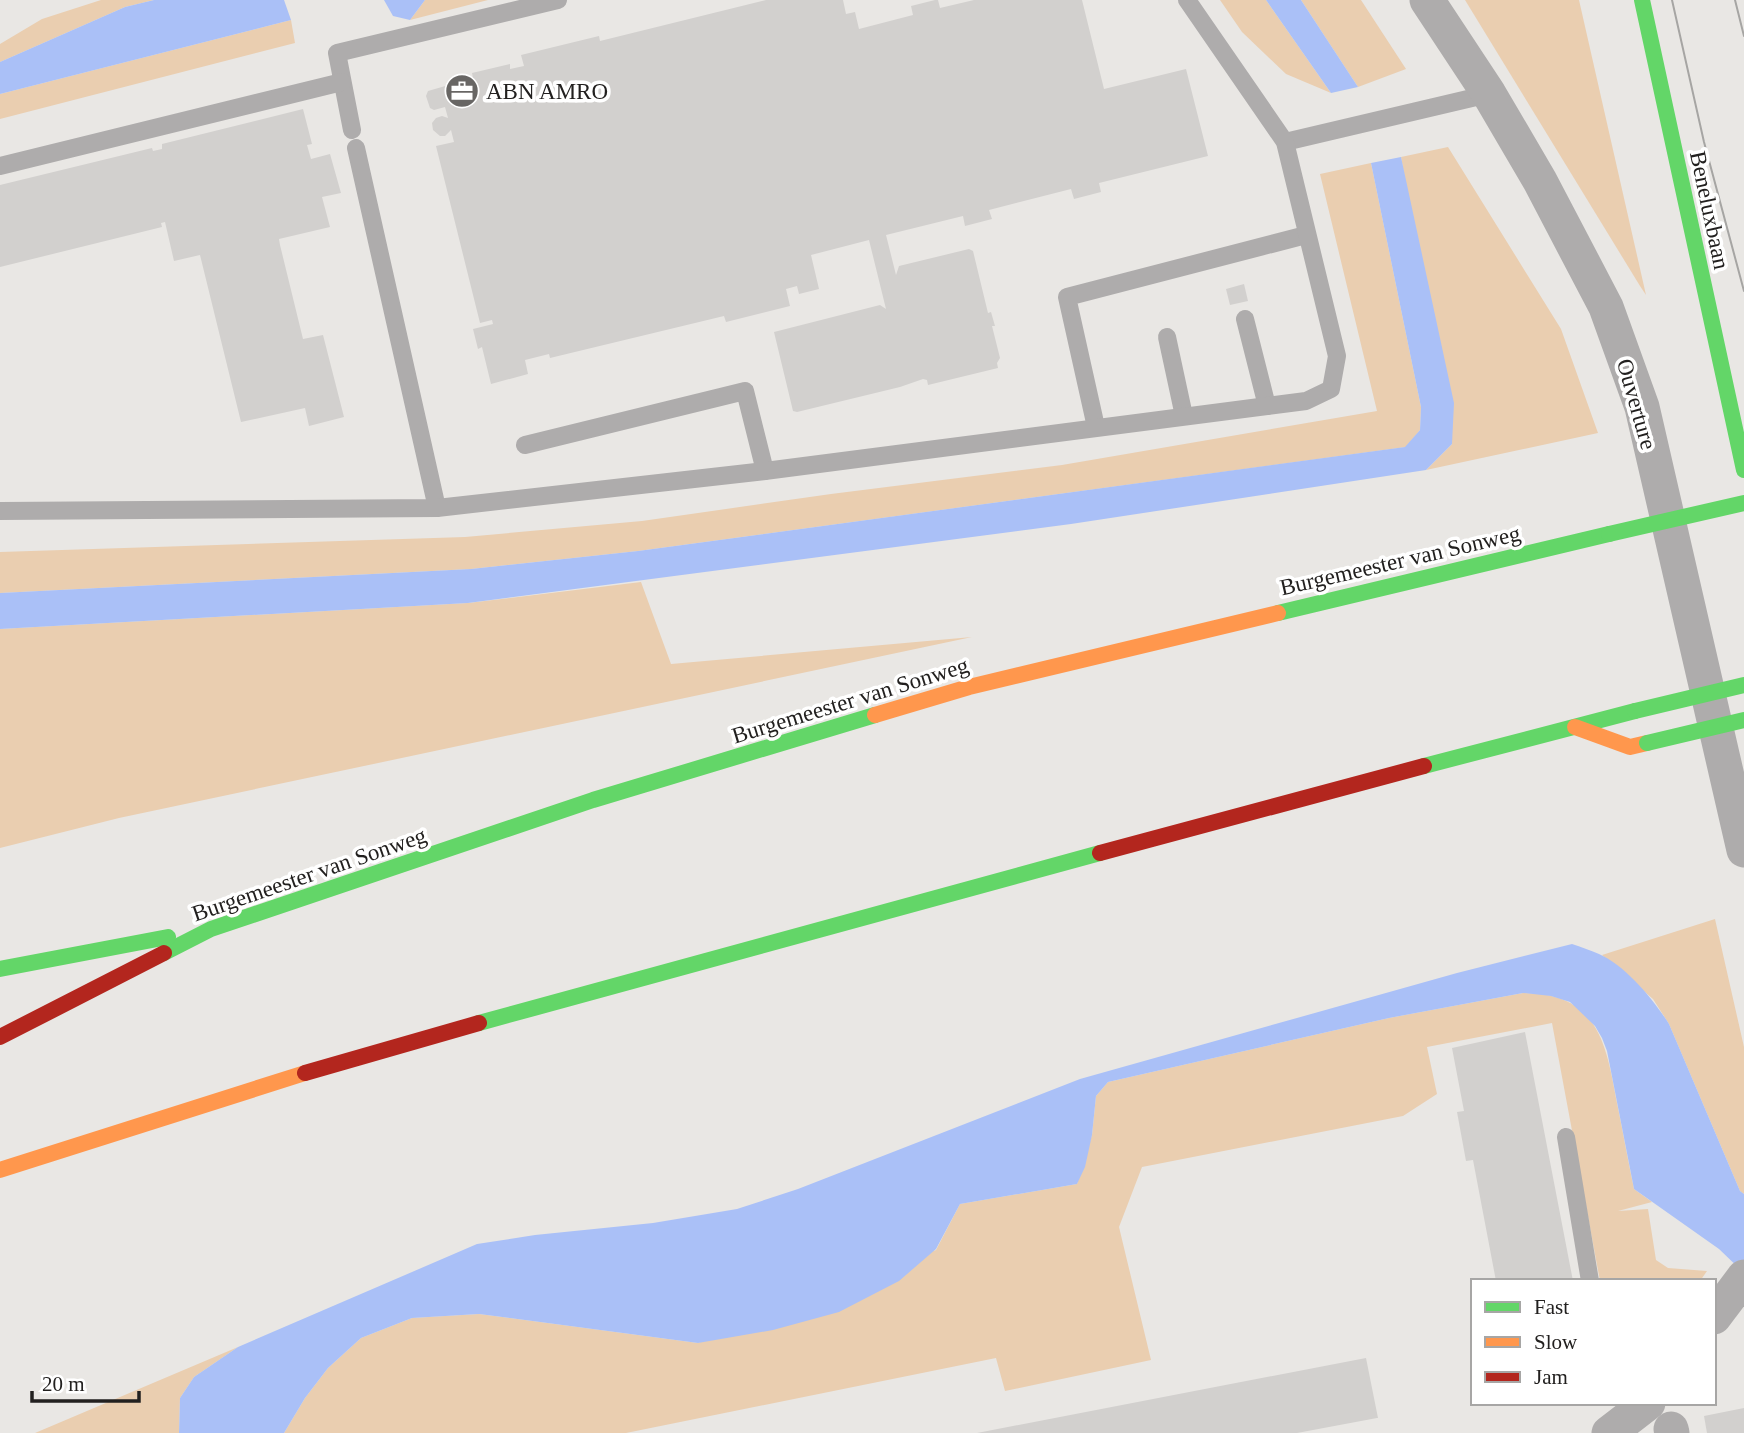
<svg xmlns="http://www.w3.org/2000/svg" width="1744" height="1433" font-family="'Times New Roman',serif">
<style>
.green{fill:#eaceb0}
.water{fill:#aac0f7}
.building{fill:#d2d0ce}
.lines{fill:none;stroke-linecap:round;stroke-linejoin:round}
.lane{stroke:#aeacac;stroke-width:18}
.street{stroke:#aeacac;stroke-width:35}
.fast{stroke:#63d668;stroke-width:16}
.slow{stroke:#ff974d;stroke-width:16}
.jam{stroke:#b3261e;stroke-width:16}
.tram{stroke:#a6a5a3;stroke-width:2}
.fast-bridge{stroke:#63d668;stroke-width:16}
.labels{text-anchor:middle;stroke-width:7;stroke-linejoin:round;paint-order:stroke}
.poi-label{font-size:23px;fill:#22201f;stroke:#fff;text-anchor:start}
.street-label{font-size:23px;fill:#22201f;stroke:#fff}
</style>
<rect width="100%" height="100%" fill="#e9e7e4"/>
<g class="green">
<polygon points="101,0 154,0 125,7 0,62 0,44 42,19"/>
<polygon points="425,0 488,0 410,20"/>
<polygon points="1220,0 1266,0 1331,93 1286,74 1242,32"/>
<polygon points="1301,0 1361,0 1406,69 1358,87"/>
<polygon points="1465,0 1579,0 1646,295 1640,286"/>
<polygon points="291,20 295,43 0,119 0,94"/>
<polygon points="1448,147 1561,329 1598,433 1426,470 1452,444 1401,157"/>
<polygon points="1371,163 1421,407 1420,430 1406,447 638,551 471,569 0,593 0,552 465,537 642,521 831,494 1062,465 1377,411 1320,174"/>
<polygon points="641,582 671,664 972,637 119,818 0,848 0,629 468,603"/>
<polygon points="1715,919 1744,1047 1744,1194 1740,1191 1669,1024 1653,999 1602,955"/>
<path d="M1523 993C1598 993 1606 1043 1617 1103 1623 1132 1628 1161 1634 1189L1652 1202 1618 1211 1648 1209 1656 1260 1668 1268 1707 1271 1700 1281H1600L1552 1023 1427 1047 1437 1094 1403 1116 1142 1167 1119 1227 1151 1360 1005 1391 996 1358 626 1433H284L305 1398 328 1368 361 1338 412 1318 479 1314 698 1343 936 1250 960 1204 1077 1184 1092 1135 1096 1096 1108 1082 1389 1018Z"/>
<polygon points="238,1347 194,1377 180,1398 179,1433 35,1433"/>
</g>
<g class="water">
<polygon points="154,0 284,0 291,20 0,94 0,62 125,7"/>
<polygon points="384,0 425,0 410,20 393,16"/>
<polygon points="1266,0 1301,0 1358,87 1331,93"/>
<polygon points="1401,157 1454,403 1452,444 1426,470 1071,524 468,603 0,629 0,593 471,569 638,551 1405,447 1420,430 1421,407 1371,163"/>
<path d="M1572 944C1581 947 1590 950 1599 954 1625 965 1654 1000 1669 1024L1740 1191 1744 1194V1273L1719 1249 1634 1189 1607 1051 1602 1038 1595 1026 1570 1002 1551 996 1523 993 1389 1018 1108 1082 1096 1096 1092 1135 1085 1167 1077 1184 960 1204 936 1249 899 1281 839 1312 773 1330 698 1343 479 1314 412 1318 361 1338 328 1368 305 1398 284 1433H179L180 1398 194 1377 238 1347 477 1244 535 1235 653 1223 737 1209 798 1189 1080 1079 1457 973Z"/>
</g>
<g class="building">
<polygon points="766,0 843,0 846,14 855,12 859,29 913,15 911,6 935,0 938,0 940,8 974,0 1082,0 1104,89 1186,69 1208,156 1099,183 1101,192 1074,199 1071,189 989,210 992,219 965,226 963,216 886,235 896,275 899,266 969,249 973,251 988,313 991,312 995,326 992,326 1000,358 997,363 998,368 928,385 927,380 923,379 900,387 797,412 793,411 774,332 880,305 886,309 869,240 811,255 819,289 799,294 797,286 786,289 790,306 726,322 724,316 550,358 549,354 525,360 528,374 491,384 482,347 478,349 473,329 493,324 492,320 480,323 436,146 454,142 451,130 445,136 440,136 433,130 432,123 436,118 442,116 448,118 445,107 434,110 430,108 426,96 428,91 473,78 472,73 510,64 510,69 524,66 521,55 599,36 600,41"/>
<polygon points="303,109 312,144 307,145 311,159 330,154 341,193 322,197 330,227 279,239 280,245 303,339 323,335 344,417 309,426 305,408 241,422 200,255 174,261 165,222 161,223 162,227 0,267 0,185 152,148 153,151 162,149 162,144"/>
<polygon points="1244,284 1248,301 1230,305 1226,289"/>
<polygon points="1525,1032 1573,1281 1496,1281 1473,1160 1466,1161 1457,1112 1464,1111 1452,1048"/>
<polygon points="1366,1358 1378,1418 1377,1418 1297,1433 977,1433"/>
<polygon points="1744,1408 1744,1433 1707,1433 1704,1416"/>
</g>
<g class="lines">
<g class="lane">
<polyline points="352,130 337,53 558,0"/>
<polyline points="1285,142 1489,94"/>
<polyline points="356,148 437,508"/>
<polyline points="0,166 342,82"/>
<polyline points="1245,319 1267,406"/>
<polyline points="1167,337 1184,416"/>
<polyline points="1096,427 1067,297 1306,235"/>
<polyline points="525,445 745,391 765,471"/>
<polyline points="0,511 437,508 765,471 1306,401 1331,389 1337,356 1285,142 1187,0"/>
<polyline points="1566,1137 1590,1281"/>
</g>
<g class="street">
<polyline points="1427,0 1489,94 1540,181 1606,307 1642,407 1744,850"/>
<polyline points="1714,1317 1744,1277"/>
<polyline points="1671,1429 1672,1433"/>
<polyline points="1609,1433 1648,1403"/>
</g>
<g class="fast">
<polyline points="1642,0 1744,470"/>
<polyline points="1278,613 1609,534"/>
<polyline points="1424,766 1635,711"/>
<polyline points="164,953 211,929 593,800 875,715"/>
<polyline points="0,969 168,937"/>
<polyline points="479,1023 1100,853"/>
</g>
<g class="slow">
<polyline points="875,715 969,687 1278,613"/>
<polyline points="1575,727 1630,747 1647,743"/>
<polyline points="0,1170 305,1073"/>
</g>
<g class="jam">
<polyline points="1100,853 1424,766"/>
<polyline points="0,1037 164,953"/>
<polyline points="305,1073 479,1023"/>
</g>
<g class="tram">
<polyline points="1672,0 1704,142 1744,291"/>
<polyline points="1735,0 1744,36"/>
</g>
<g class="fast-bridge">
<polyline points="1609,534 1744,503"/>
<polyline points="1635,711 1744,685"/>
<polyline points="1647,743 1744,720"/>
</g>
</g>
<defs>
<g id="office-disc" transform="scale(1.75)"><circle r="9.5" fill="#686664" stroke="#fff"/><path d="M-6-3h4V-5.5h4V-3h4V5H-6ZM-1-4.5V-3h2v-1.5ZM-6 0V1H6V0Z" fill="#fff"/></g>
</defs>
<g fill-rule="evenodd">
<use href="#office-disc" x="462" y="91"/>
</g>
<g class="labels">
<g class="poi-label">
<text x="486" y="99">ABN AMRO</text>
</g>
<g class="street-label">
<text transform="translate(1710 210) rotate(78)" y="8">Beneluxbaan</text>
<text transform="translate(1637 404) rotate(74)" y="8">Ouverture</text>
<text transform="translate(1400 560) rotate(-13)" y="8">Burgemeester van Sonweg</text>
<text transform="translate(850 700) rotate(-17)" y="8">Burgemeester van Sonweg</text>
<text transform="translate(309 874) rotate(-19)" y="8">Burgemeester van Sonweg</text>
</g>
</g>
<rect x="1471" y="1279" width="245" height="126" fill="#ffffff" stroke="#a7a6a5" stroke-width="2"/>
<rect x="1485" y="1302" width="35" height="10" fill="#63d668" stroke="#a7a6a5" stroke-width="2"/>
<text x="1534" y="1314" font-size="21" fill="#22201f">Fast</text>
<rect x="1485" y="1337" width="35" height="10" fill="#ff974d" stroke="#a7a6a5" stroke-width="2"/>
<text x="1534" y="1349" font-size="21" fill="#22201f">Slow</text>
<rect x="1485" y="1372" width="35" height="10" fill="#b3261e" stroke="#a7a6a5" stroke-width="2"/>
<text x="1534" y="1384" font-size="21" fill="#22201f">Jam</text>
<path d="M32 1391v10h107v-10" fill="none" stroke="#22201f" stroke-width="3.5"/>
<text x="42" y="1391" font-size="21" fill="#22201f" stroke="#ffffff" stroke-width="5" paint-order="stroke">20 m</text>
</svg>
